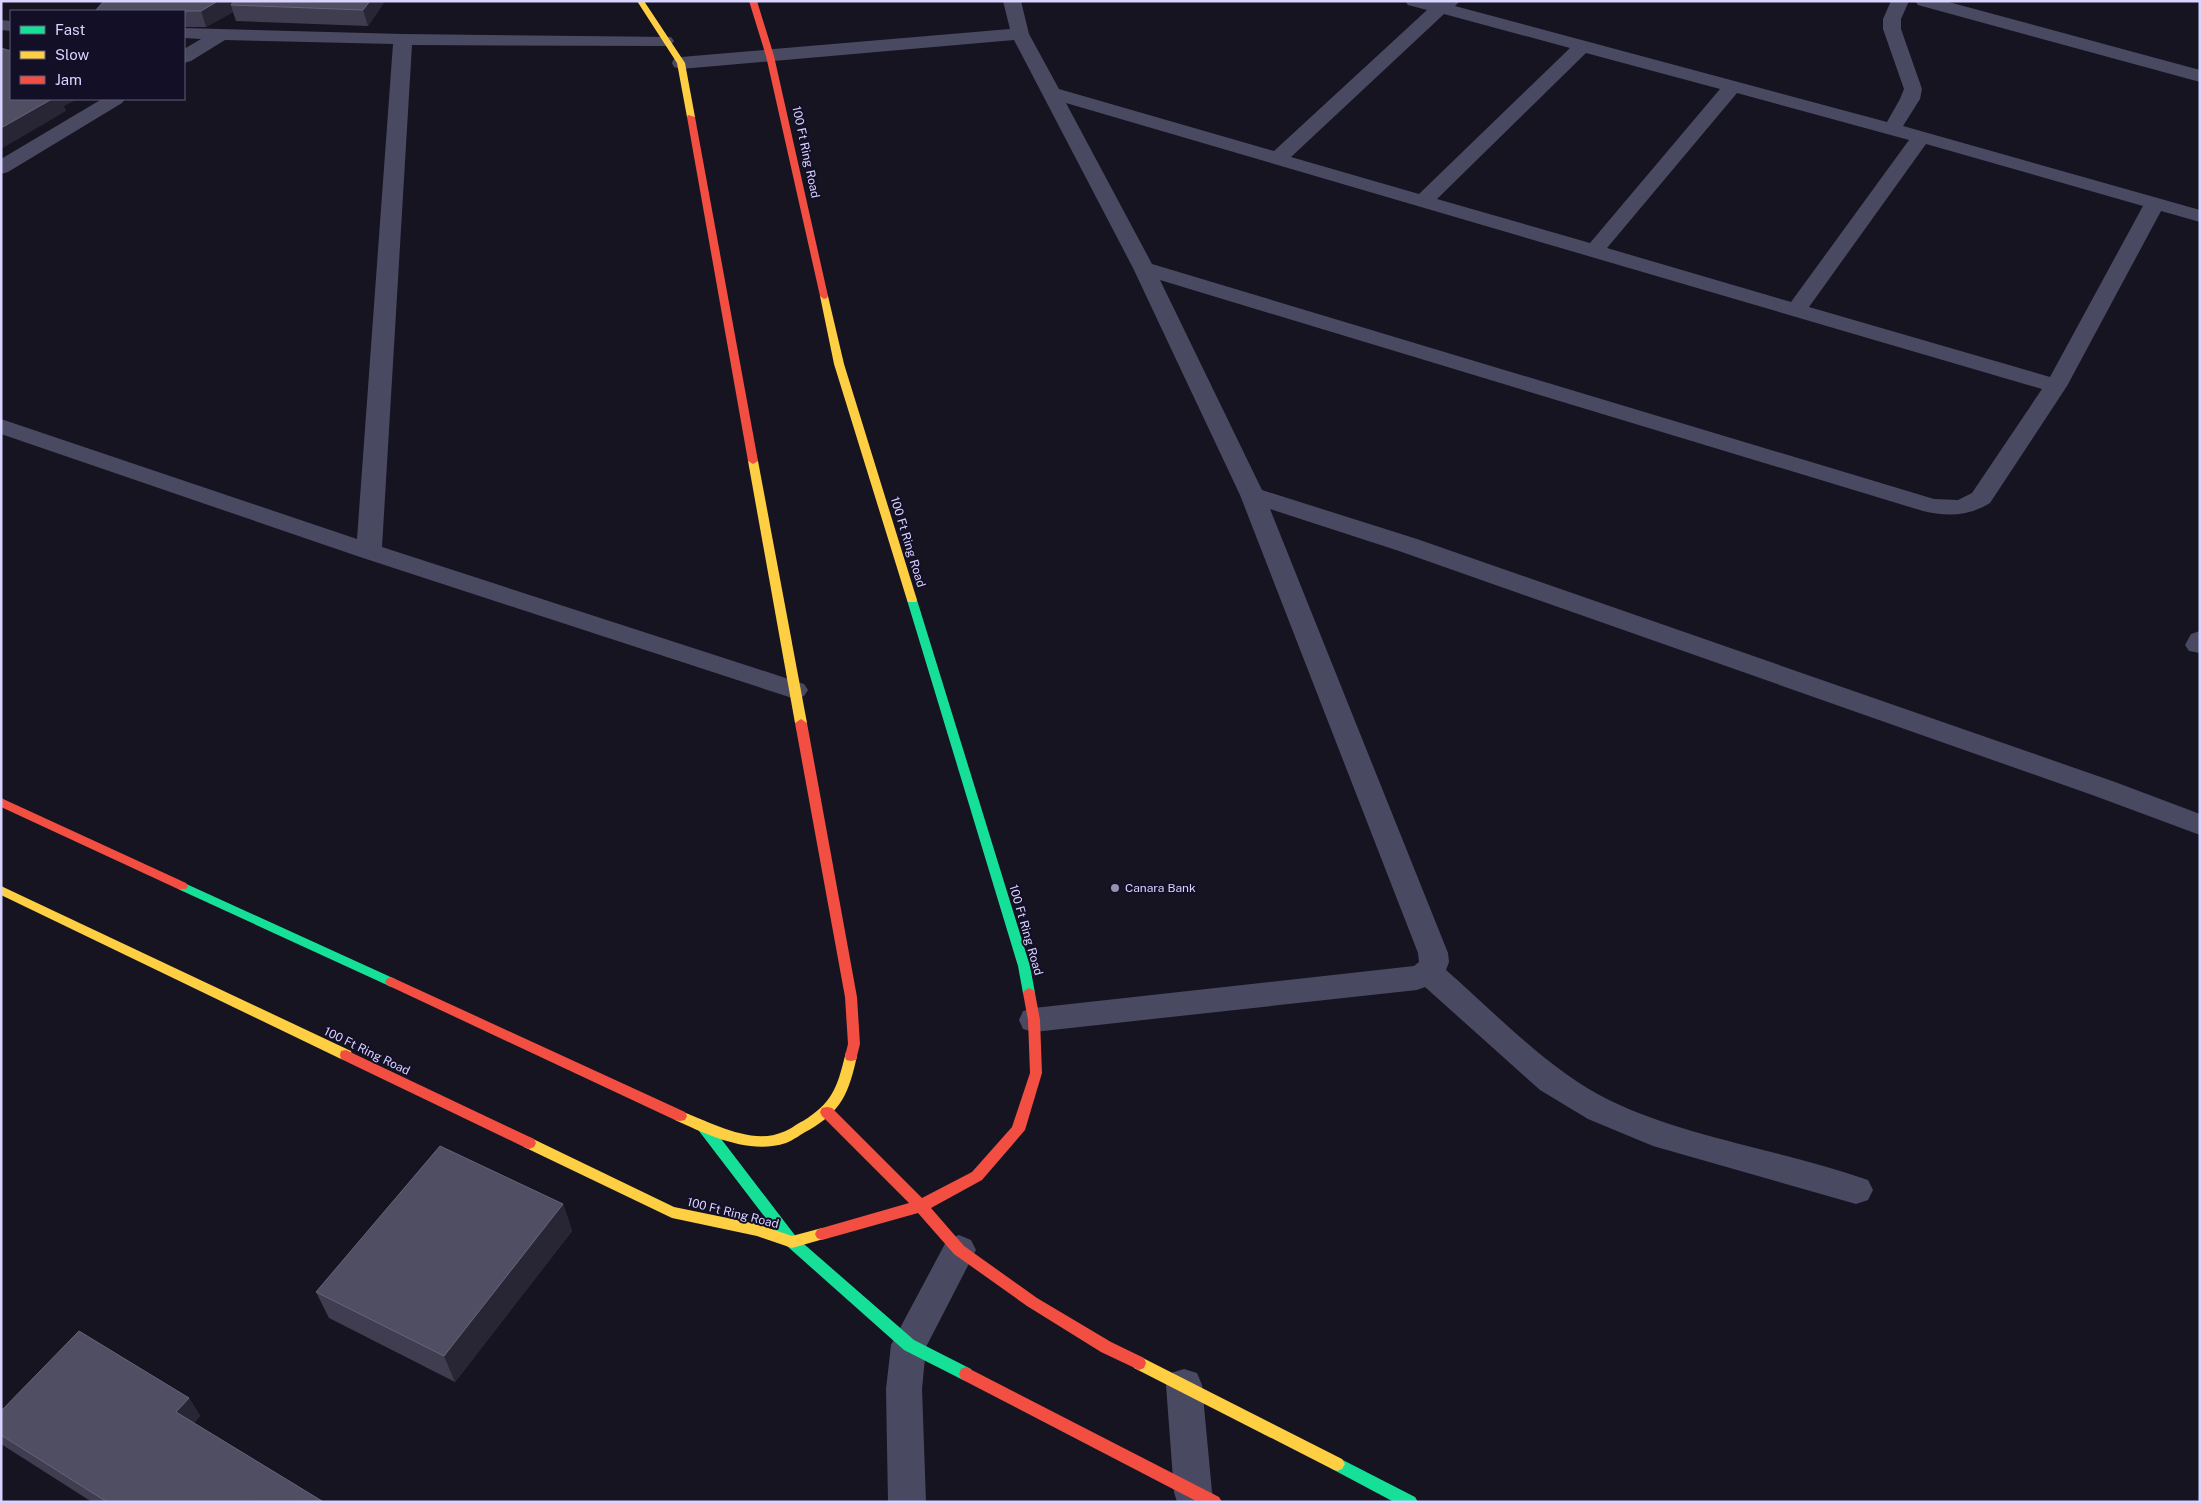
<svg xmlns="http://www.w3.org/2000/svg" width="2201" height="1503" font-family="'Public Sans',sans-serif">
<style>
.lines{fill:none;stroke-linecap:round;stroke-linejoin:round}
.street{fill:#4a4962;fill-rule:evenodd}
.fast{fill:#16e098;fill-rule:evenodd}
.slow{fill:#ffcf43;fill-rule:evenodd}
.jam{fill:#f24e42;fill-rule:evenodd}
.wall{fill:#403d50}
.shaded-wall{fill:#282635}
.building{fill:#504e63;stroke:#66637b}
.poi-dot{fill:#9591b1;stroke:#130f26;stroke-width:2}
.labels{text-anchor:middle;stroke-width:4;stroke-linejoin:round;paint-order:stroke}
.street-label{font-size:12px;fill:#d9d4ff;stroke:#130f26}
.poi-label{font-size:12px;fill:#d9d4ff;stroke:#130f26;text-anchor:start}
</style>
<rect width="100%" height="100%" fill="#161421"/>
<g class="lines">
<g class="street">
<path d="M1003 1H1021L1029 34 1059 89 1274 151 1427 10 1408 5 1405 1H1460L1455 6 1887 122 1900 99 1904 89 1883 29V19L1891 1H1909L1901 19V29L1922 89 1920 99 1903 126 2200 210V222L2161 211 2067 386 1990 503C1969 516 1947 517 1923 511L1160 280 1262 490 1417 539 2115 782 2200 814V835L2095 796 1399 551 1270 509 1448 953 1449 962 1446 970C1495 1013 1552 1073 1611 1101 1691 1139 1784 1150 1868 1180L1873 1190 1868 1200 1856 1204 1653 1146 1588 1119 1540 1090 1425 987 1417 990 1034 1032 1023 1029 1019 1020 1023 1011 1034 1008 1414 966 1419 962 1418 953 1240 495 1133 268 1014 40 681 69 674 67 672 63 674 59 681 57 1010 29ZM1444 14 1570 48 1419 194 1291 157ZM1586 53 1720 89 1590 243 1437 199ZM1737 93 1909 140 1791 302 1607 248ZM1066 103 2042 389 1972 493 1958 500 1934 499 1152 264ZM1926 144 2143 206 2050 377 1809 307Z"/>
<polygon points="1915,1 1945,1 2200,70 2200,82 1918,5"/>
<polygon points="1,20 11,21 11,31 1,30"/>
<polygon points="184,28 403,34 671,37 674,41 671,45 665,46 412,45 382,547 804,684 808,690 804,696 795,699 786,696 360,557 1,434 1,419 357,539 393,44 225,40 191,61 184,63 184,49 201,39 184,38"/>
<polygon points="102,99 125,99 122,103 8,172 1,174 1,159"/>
<polygon points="2200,631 2200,653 2189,651 2185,645 2191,634"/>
<polygon points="959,1235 971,1240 976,1250 926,1347 922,1389 926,1502 888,1502 886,1389 891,1345 947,1240"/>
<polygon points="1184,1369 1197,1373 1202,1385 1212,1492 1215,1502 1177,1502 1174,1492 1166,1385 1171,1373"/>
</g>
<g class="fast">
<polygon points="912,597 917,600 1030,966 1035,993 1033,996 1029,998 1025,996 1023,993 1018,966 907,600"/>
<polygon points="182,882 395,979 397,982 395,985 391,987 387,985 178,889 176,886 178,883"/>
<polygon points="704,1121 709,1123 797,1238 914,1340 971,1369 973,1374 971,1379 966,1381 961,1379 904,1350 787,1246 699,1131 697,1127 699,1123"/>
<polygon points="1337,1457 1415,1497 1418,1502 1394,1502 1332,1469 1329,1464 1332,1459"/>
</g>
<g class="slow">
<polygon points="637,1 644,1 685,63 695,117 694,119 687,117 677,63"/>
<polygon points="824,293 828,296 844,364 917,600 916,602 908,602 907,600 834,364 820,296"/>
<polygon points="753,458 758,461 807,723 801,727 795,723 748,461"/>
<polygon points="1,886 351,1051 352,1055 351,1059 346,1060 341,1059 1,895"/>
<path d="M851 1051 856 1052 857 1056C849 1092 842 1111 809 1130 801 1134 794 1140 786 1143 749 1155 708 1135 675 1120L673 1116 675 1112 680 1111C709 1121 751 1146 783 1132 790 1130 796 1124 803 1121 832 1103 837 1088 845 1056L846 1052Z"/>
<polygon points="529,1137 674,1207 757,1224 792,1236 822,1228 827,1230 829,1234 827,1238 792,1248 757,1236 672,1218 524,1147 522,1143 524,1139"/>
<polygon points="1139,1356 1342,1459 1345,1464 1342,1469 1337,1471 1332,1469 1134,1368 1132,1363 1134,1358"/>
</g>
<g class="jam">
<polygon points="749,1 757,1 774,56 828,296 827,298 824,299 820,296 766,56"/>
<polygon points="688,115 695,117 758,461 753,464 748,461 687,117"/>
<polygon points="801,719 807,723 857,997 860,1044 856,1060 851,1061 846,1060 845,1056 848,1044 845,997 795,723"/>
<polygon points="1,798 186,883 188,886 186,889 178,889 1,807"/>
<polygon points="391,977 685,1112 687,1116 685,1120 680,1121 675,1120 387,985 385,982 387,979"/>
<polygon points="1029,988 1033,990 1035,993 1040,1020 1042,1073 1025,1130 982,1180 931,1208 964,1246 1037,1298 1111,1342 1144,1358 1146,1363 1144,1368 1139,1370 1101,1352 1027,1306 954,1254 918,1213 822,1240 817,1238 815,1234 817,1230 822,1228 909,1203 822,1116 820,1112 822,1108 827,1107 832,1108 922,1198 972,1172 1012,1127 1030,1073 1028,1020 1023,993 1025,990"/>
<polygon points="346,1050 534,1139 536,1143 534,1147 529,1149 524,1147 341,1059 340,1055 341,1051"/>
<polygon points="966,1367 1219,1497 1222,1502 1198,1502 961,1379 959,1374 961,1369"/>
</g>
</g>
<g class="wall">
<polygon points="104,1 385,1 368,26 236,21 233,12 206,27 184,27 184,11 95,11"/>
<polygon points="563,1204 572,1231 455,1382 329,1318 316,1292"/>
<polygon points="189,1398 200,1416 194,1423 323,1502 92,1502 1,1444 1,1411"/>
</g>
<g class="shaded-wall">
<polygon points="218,1 251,1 231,5 233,12 206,27 201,11"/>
<polygon points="370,1 385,1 368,26 363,10"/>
<polygon points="52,99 78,99 64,106 66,111 1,149 1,128"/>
<polygon points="563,1204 572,1231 455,1382 444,1356"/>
<polygon points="189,1398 200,1416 188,1430 176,1412"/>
</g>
<g class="building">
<polygon points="104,1 218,1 201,11 95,11"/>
<polygon points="234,1 370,1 363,10 231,5"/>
<polygon points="1,48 11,51 11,99 52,99 1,128"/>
<polygon points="440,1146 563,1204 444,1356 316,1292"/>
<polygon points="79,1331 189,1398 176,1412 322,1501 107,1502 1,1435 1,1411"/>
</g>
<circle class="poi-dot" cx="1115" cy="888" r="5"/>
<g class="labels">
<g class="street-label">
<text transform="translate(806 152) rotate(78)" y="4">100 Ft Ring Road</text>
<text transform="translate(908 542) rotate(73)" y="4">100 Ft Ring Road</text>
<text transform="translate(1026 930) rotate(74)" y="4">100 Ft Ring Road</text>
<text transform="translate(367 1051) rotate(26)" y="4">100 Ft Ring Road</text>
<text transform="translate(733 1213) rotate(14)" y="4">100 Ft Ring Road</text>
</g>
<g class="poi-label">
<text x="1125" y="892">Canara Bank</text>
</g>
</g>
<rect width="2201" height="1503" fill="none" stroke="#d9d4ff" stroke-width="5"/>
<rect x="10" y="10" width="175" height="90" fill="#130f26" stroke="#625e7d"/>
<rect x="20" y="26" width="25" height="8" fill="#16e098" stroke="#625e7d"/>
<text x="55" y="35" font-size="15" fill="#d9d4ff">Fast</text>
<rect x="20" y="51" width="25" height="8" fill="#ffcf43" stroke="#625e7d"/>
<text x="55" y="60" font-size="15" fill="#d9d4ff">Slow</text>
<rect x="20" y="76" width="25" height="8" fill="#f24e42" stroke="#625e7d"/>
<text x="55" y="85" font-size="15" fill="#d9d4ff">Jam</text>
</svg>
